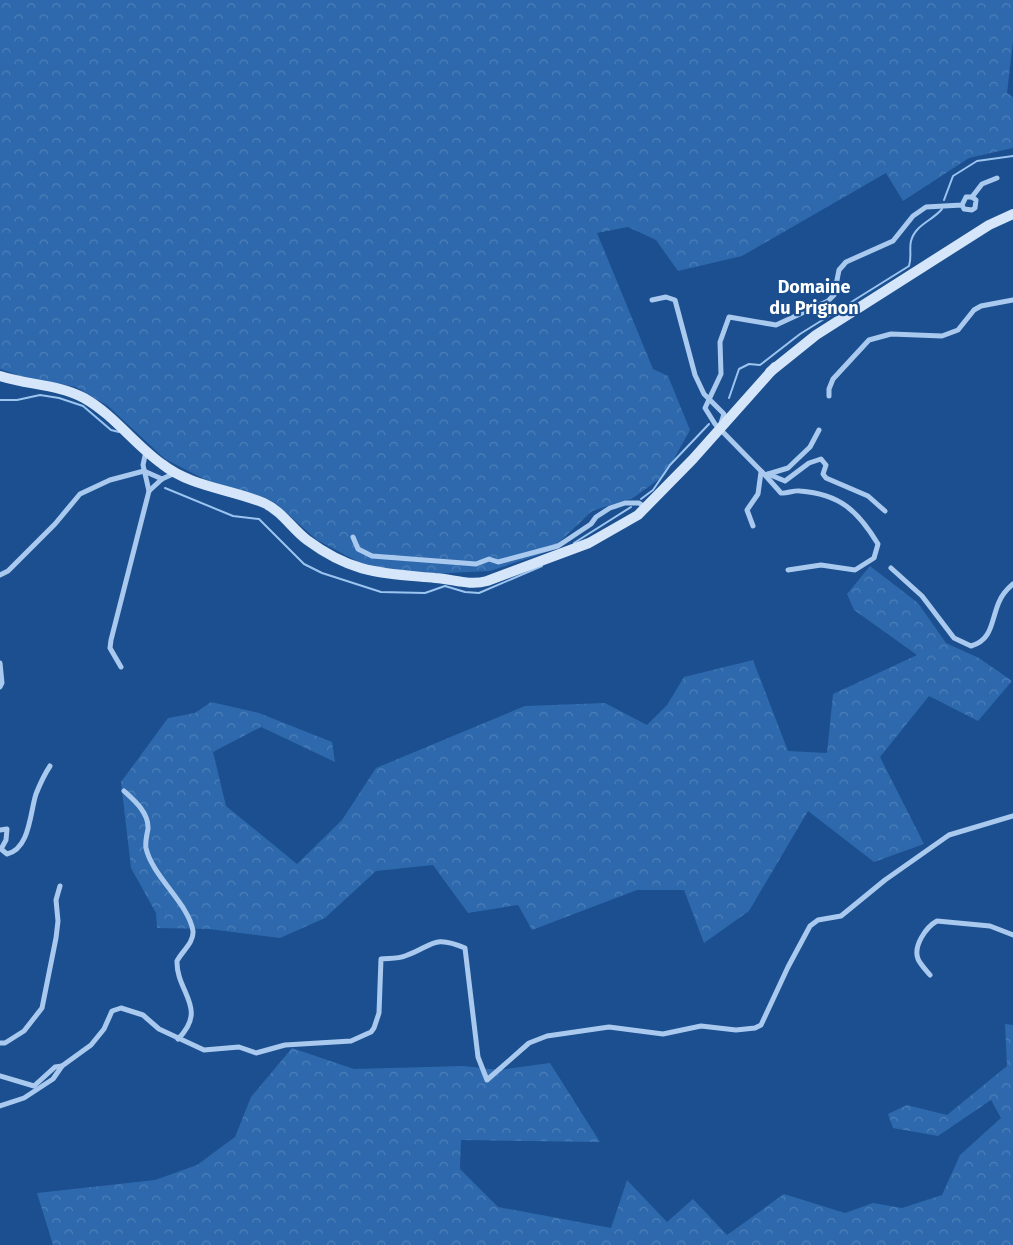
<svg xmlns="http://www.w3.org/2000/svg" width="1013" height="1245" font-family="'Fira Sans',sans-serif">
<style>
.forest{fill:url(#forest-crowns)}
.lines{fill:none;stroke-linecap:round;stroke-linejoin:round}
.stream{stroke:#9cc4f0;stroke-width:2}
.street{stroke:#a9c9ee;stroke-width:5}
.secondary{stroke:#d6e6fa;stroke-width:10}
.labels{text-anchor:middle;stroke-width:4.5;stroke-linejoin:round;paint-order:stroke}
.neighbourhood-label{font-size:18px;font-weight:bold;fill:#fff;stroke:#1b4f8f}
</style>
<defs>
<pattern id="forest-crowns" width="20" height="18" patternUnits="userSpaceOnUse" patternTransform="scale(1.25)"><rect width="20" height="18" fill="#2e69ad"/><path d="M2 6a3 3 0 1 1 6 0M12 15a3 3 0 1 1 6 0" fill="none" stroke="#4d80b9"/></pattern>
</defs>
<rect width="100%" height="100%" fill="#1b4f8f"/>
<g class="forest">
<polygon points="0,0 1013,0 1013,41 1007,93 1013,97 1013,148 969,158 903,201 886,173 742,256 678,271 656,240 628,227 597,233 653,369 668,376 690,430 665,475 633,498 592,511 550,551 490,571 429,574 368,567 317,540 274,502 218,486 165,459 108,406 76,387 21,376 0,369"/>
<polygon points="870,566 918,603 946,643 979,658 1012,681 978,721 929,696 880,757 924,844 874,862 808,811 749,911 704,943 684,890 637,890 532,930 518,905 468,913 433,865 376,871 325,918 280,938 209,929 157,928 156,913 131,868 121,782 168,718 195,713 211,702 259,713 332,742 335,762 261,727 213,752 226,806 297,864 342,820 376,768 525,706 605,703 647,725 667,705 684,677 753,660 788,751 827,753 833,694 917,655 854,610 847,594"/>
<polygon points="1005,1024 1013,1025 1013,1245 53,1245 37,1193 155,1180 197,1165 235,1137 251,1097 292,1048 354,1069 463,1066 499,1070 550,1063 600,1142 461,1140 460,1169 498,1207 611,1228 627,1180 667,1222 693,1199 727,1235 784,1194 845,1213 873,1203 902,1208 942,1195 960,1155 1001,1118 991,1100 938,1136 893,1128 888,1114 907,1105 947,1115 1007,1066"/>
</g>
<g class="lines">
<g class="stream">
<polyline points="944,200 953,176 977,161 1013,156"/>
<path d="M729 398 739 369 749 364 760 365 800 334 909 266C912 257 909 249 911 241 915 225 932 221 942 209"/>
<polyline points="0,400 17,400 40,395 59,398 83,406 111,430 119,432"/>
<polyline points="165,488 233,516 259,519 304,564 322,573 381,592 425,593 445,586 465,592 479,593 542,566"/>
<polyline points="641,499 653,490 670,465 709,424"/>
<polyline points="574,543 631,507"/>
</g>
<g class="street">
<polyline points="972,197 982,184 997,178"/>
<polyline points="652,300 666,297 675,300 695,375 704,394 724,414 721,423"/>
<polyline points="829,396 829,389 833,379 869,340 891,334 942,336 958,330 974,310 981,306 1013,300"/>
<polyline points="819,430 810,447 788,468 765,475 715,424 705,408 721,374 720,342 729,317 776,325 828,301 834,295 839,270 846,262 893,241 913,216 926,207 962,205 964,209 972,210 975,208 976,200 972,197 966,197 962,205"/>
<polyline points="768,474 785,481 809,463 821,459 826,465 823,474 826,478 868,496 885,511"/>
<path d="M765 475 781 493C787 494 793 490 800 491 840 494 858 511 878 544L874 558 855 570 821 565 788 570"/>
<polyline points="149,491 162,479 175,473"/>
<polyline points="753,526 747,510 758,494 761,472"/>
<polyline points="353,537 358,549 372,556 476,564 489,559 498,562 558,546 591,524 596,517 610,508 625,503 639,503 646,508"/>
<path d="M891 568 922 596 954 638 971 646C993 640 991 620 999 602 1002 595 1007 589 1013 584"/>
<polyline points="0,575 8,571 55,524 80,494 110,480 144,471 162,479"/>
<polyline points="0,663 2,683 0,687"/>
<polyline points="121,667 110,648 111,640 149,491 143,465 146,451"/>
<path d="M124 791C135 801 149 813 148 829 147 834 145 842 146 848 152 876 189 904 193 931 194 943 182 951 177 961 176 992 209 1008 178 1039"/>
<path d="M0 830 7 829 6 840 1 849 7 854C30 849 30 812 36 794 40 784 44 775 50 766"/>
<path d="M930 975C926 970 920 964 918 959 913 946 926 927 937 921L990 926 1013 935"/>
<polyline points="0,1043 5,1043 24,1031 42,1008 56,938 58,921 56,900 60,886"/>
<polyline points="0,1076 34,1086 55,1067 62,1066"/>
<path d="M0 1106 24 1098 53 1079 62 1066 91 1045 104 1029 112 1011 121 1008 143 1015 159 1029 204 1050 239 1047 256 1053 285 1045 351 1041 371 1032 374 1028 379 1013 381 959C388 958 398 959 405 956 433 946 433 934 465 948L478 1057 487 1080 529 1043 547 1036 609 1027 663 1034 701 1026 736 1030 755 1028 761 1025 788 967 810 926 818 920 841 916 885 880 949 835 1013 816"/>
</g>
<g class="secondary">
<polyline points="770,372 816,335 989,225 1013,214"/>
<path d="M0 376C27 385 58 384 84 398 114 415 134 444 162 464 191 487 231 489 264 503 282 511 292 529 307 540 353 574 381 573 435 578 453 579 469 586 487 581L589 543 638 515 693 459 775 367"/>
</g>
</g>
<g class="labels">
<g class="neighbourhood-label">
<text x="814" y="293">Domaine<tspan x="814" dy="21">du Prignon</tspan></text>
</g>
</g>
</svg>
